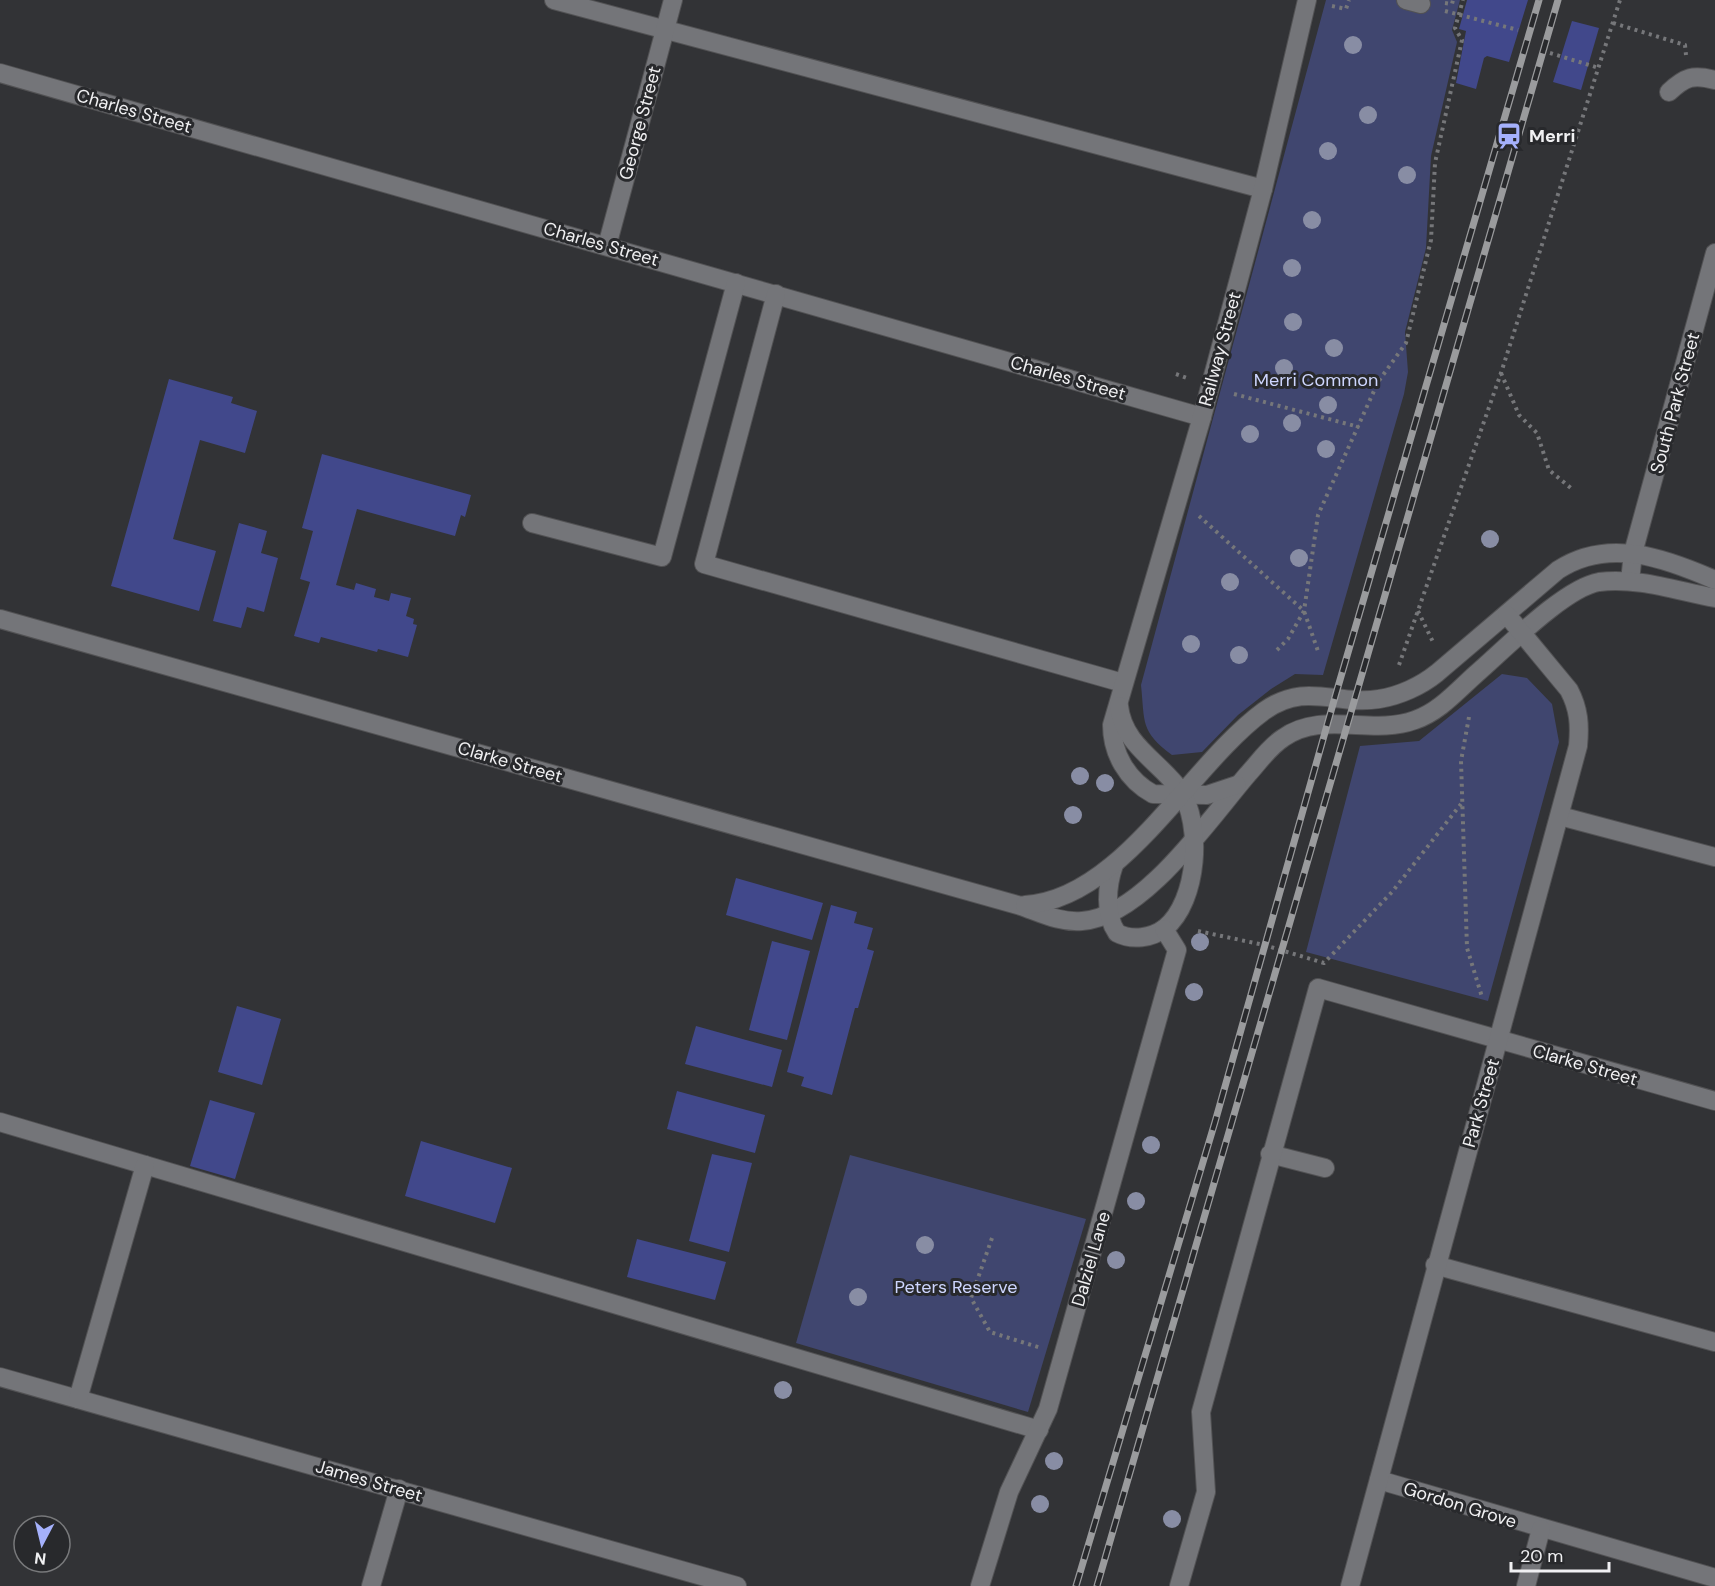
<svg xmlns="http://www.w3.org/2000/svg" width="1715" height="1586" font-family="'DM Sans',sans-serif">
<style>
.green{fill:#40466f}
.building{fill:#41488b}
.lines{fill:none;stroke-linecap:round;stroke-linejoin:round}
.minor-casing{stroke:#525254;stroke-width:20}
.path{stroke:#76777a;stroke-width:4;stroke-dasharray:3 4.5;stroke-linecap:butt}
.minor{stroke:#747579;stroke-width:18}
.rail-casing{stroke:#9a9b9d;stroke-width:7}
.rail{stroke:#28292c;stroke-width:4.5;stroke-dasharray:14;stroke-linecap:butt}
.tree{fill:#888da4}
.labels{text-anchor:middle;stroke-width:6;stroke-linejoin:round;paint-order:stroke}
.street-label{font-size:18px;fill:#f0f0f2;stroke:#28292c}
.poi-label{font-size:18px;font-weight:bold;fill:#f0f0f2;stroke:#28292c;text-anchor:start}
.park-label{font-size:18px;fill:#ced6fe;stroke:#28292c}
</style>
<rect width="100%" height="100%" fill="#323336"/>
<g class="green">
<path d="M1326 0H1460L1452 30 1457 42 1431 156 1426 248 1405 332 1408 372 1404 394 1323 675 1295 674 1271 689 1238 715 1202 752 1172 755C1140 731 1145 723 1141 685Z"/>
<polygon points="1502,674 1527,678 1552,704 1559,742 1488,1001 1306,952 1360,746 1419,741"/>
<polygon points="850,1155 1086,1219 1028,1412 796,1343"/>
</g>
<g class="building">
<polygon points="1467,0 1528,0 1509,62 1487,56 1484,58 1476,89 1456,83 1466,31 1459,29"/>
<polygon points="1572,21 1599,28 1581,90 1553,82"/>
<polygon points="169,379 233,397 231,403 257,411 245,453 200,440 173,539 216,551 199,611 111,586"/>
<polygon points="322,454 471,495 465,517 461,515 455,536 357,509 336,585 354,590 356,583 376,589 374,597 389,601 391,593 411,598 406,616 414,619 413,624 417,625 408,657 378,649 377,652 321,637 319,643 294,636 310,582 300,579 313,531 302,528"/>
<polygon points="239,523 267,531 261,553 278,558 264,612 247,607 241,628 213,621"/>
<polygon points="736,878 823,903 812,940 726,915"/>
<polygon points="831,905 857,912 854,923 873,928 867,949 874,951 858,1008 855,1008 832,1095 801,1086 804,1077 787,1072"/>
<polygon points="772,941 810,951 787,1040 749,1030"/>
<polygon points="237,1006 281,1019 262,1085 218,1072"/>
<polygon points="696,1026 782,1050 772,1087 685,1064"/>
<polygon points="677,1091 765,1115 755,1153 667,1129"/>
<polygon points="210,1100 255,1113 235,1179 190,1166"/>
<polygon points="421,1141 512,1168 495,1223 405,1196"/>
<polygon points="712,1154 752,1163 729,1252 689,1241"/>
<polygon points="637,1239 726,1262 715,1300 627,1277"/>
</g>
<g class="lines">
<g class="minor-casing">
<g id="minor">
<polyline points="554,0 1263,189"/>
<polyline points="1406,0 1421,4"/>
<polyline points="0,73 1202,417"/>
<path d="M1669 92C1685 77 1693 74 1715 80"/>
<polyline points="607,246 673,0"/>
<polyline points="776,294 704,564 1123,683"/>
<polyline points="532,523 662,557 736,283"/>
<polyline points="1630,581 1633,553 1715,253"/>
<path d="M0 619 1021 906C1041 913 1061 923 1082 921 1143 917 1210 818 1248 774 1259 762 1269 747 1283 738 1322 710 1372 736 1415 720 1439 712 1457 691 1476 674 1504 650 1564 588 1599 582 1637 577 1677 591 1715 598"/>
<path d="M1237 785 1207 795 1153 794C1127 780 1112 753 1112 725L1202 417 1263 189 1307 0"/>
<polyline points="1560,816 1715,857"/>
<path d="M1114 865C1107 885 1104 914 1117 933 1132 941 1152 938 1165 928 1198 901 1203 824 1180 790 1159 761 1123 745 1119 706"/>
<path d="M1025 905C1122 899 1189 766 1264 711 1306 681 1336 706 1379 699 1399 696 1421 686 1437 673L1558 570C1608 537 1665 558 1715 580"/>
<polyline points="0,1122 1039,1430"/>
<polyline points="1270,1154 1325,1168"/>
<polyline points="1435,1265 1715,1342"/>
<polyline points="0,1377 737,1586"/>
<polyline points="78,1399 145,1165"/>
<polyline points="1379,1480 1715,1578"/>
<polyline points="371,1586 399,1489"/>
<polyline points="980,1586 1009,1492 1048,1409 1177,950 1164,929"/>
<polyline points="1179,1586 1206,1492 1201,1412 1318,988 1715,1101"/>
<path d="M1350 1586 1578 746C1580 725 1579 709 1569 690L1507 615"/>
<polyline points="1526,1586 1541,1529"/>
</g>
</g>
<g class="path">
<polyline points="1445,3 1452,4 1453,0"/>
<polyline points="1332,6 1346,9 1349,0"/>
<polyline points="1445,11 1518,30"/>
<polyline points="1613,23 1685,45 1686,55"/>
<polyline points="1550,53 1599,68"/>
<polyline points="1501,373 1519,415 1537,433 1549,470 1572,489"/>
<polyline points="1176,374 1187,378"/>
<polyline points="1234,394 1359,427"/>
<polyline points="1199,516 1304,611 1319,654"/>
<polyline points="1418,611 1433,642"/>
<polyline points="1277,650 1288,639 1304,611 1318,515 1378,382 1406,343 1431,240 1435,163 1462,40 1455,28 1463,0"/>
<polyline points="1399,665 1501,373 1620,0"/>
<polyline points="1469,717 1461,761 1467,948 1482,997"/>
<polyline points="1198,931 1264,945 1324,963 1392,892 1461,804"/>
<polyline points="992,1238 971,1298 990,1332 1041,1348"/>
</g>
<use href="#minor" class="minor"/>
<g class="rail-casing">
<g id="rail">
<polyline points="1076,1586 1215,1122 1335,697 1539,0"/>
<polyline points="1097,1586 1558,0"/>
</g>
</g>
<use href="#rail" class="rail"/>
</g>
<g class="tree">
<circle cx="1353" cy="45" r="9"/>
<circle cx="1368" cy="115" r="9"/>
<circle cx="1328" cy="151" r="9"/>
<circle cx="1407" cy="175" r="9"/>
<circle cx="1312" cy="220" r="9"/>
<circle cx="1292" cy="268" r="9"/>
<circle cx="1293" cy="322" r="9"/>
<circle cx="1334" cy="348" r="9"/>
<circle cx="1284" cy="368" r="9"/>
<circle cx="1328" cy="405" r="9"/>
<circle cx="1292" cy="423" r="9"/>
<circle cx="1250" cy="434" r="9"/>
<circle cx="1326" cy="449" r="9"/>
<circle cx="1490" cy="539" r="9"/>
<circle cx="1299" cy="558" r="9"/>
<circle cx="1230" cy="582" r="9"/>
<circle cx="1191" cy="644" r="9"/>
<circle cx="1239" cy="655" r="9"/>
<circle cx="1080" cy="776" r="9"/>
<circle cx="1105" cy="783" r="9"/>
<circle cx="1073" cy="815" r="9"/>
<circle cx="1200" cy="942" r="9"/>
<circle cx="1194" cy="992" r="9"/>
<circle cx="1151" cy="1145" r="9"/>
<circle cx="1136" cy="1201" r="9"/>
<circle cx="925" cy="1245" r="9"/>
<circle cx="1116" cy="1260" r="9"/>
<circle cx="858" cy="1297" r="9"/>
<circle cx="783" cy="1390" r="9"/>
<circle cx="1054" cy="1461" r="9"/>
<circle cx="1040" cy="1504" r="9"/>
<circle cx="1172" cy="1519" r="9"/>
</g>
<defs>
<g id="station-bare" transform="scale(2.07)"><path d="M-3-6H3Q5-6 5-4V2Q5 4 3 4L4.5 6H3L1.5 4h-3L-3 6H-4.5L-3 4Q-5 4-5 2V-4Q-5-6-3-6ZM-3.5-4v3h7v-3ZM-3.5 1v1.5H-2V1ZM2 1v1.5H3.5V1Z" fill="#a5b1fc" stroke="#28292c" stroke-width="2.5" paint-order="stroke"/></g>
</defs>
<g fill-rule="evenodd">
<use href="#station-bare" x="1509" y="136"/>
</g>
<g class="labels">
<g class="street-label">
<text transform="translate(134 111) rotate(16)" y="6">Charles Street</text>
<text transform="translate(640 123) rotate(-75)" y="6">George Street</text>
<text transform="translate(601 244) rotate(16)" y="6">Charles Street</text>
<text transform="translate(1220 349) rotate(-75)" y="6">Railway Street</text>
<text transform="translate(1068 378) rotate(16)" y="6">Charles Street</text>
<text transform="translate(1675 403) rotate(-75)" y="6">South Park Street</text>
<text transform="translate(510 762) rotate(16)" y="6">Clarke Street</text>
<text transform="translate(1585 1065) rotate(16)" y="6">Clarke Street</text>
<text transform="translate(1481 1103) rotate(-74)" y="6">Park Street</text>
<text transform="translate(1091 1259) rotate(-74)" y="6">Dalziel Lane</text>
<text transform="translate(369 1481) rotate(16)" y="6">James Street</text>
<text transform="translate(1460 1505) rotate(17)" y="6">Gordon Grove</text>
</g>
<g class="poi-label">
<text x="1529" y="142">Merri</text>
</g>
<g class="park-label">
<text x="1316" y="386">Merri Common</text>
<text x="956" y="1293">Peters Reserve</text>
</g>
</g>
<g transform="translate(42 1544) rotate(187)"><circle r="28" fill="#28292c" stroke="#78797b" stroke-width="1.5"/>
<path d="M0-4.5L10 22L0 15L-10 22Z" fill="#a5b1fc"/>
<text y="-9" font-size="16" font-weight="bold" text-anchor="middle" fill="#f0f0f2">N</text>
</g>
<path d="M1511 1562v9h98v-9" fill="none" stroke="#f0f0f2" stroke-width="3"/>
<text x="1520" y="1562" font-size="18" fill="#f0f0f2" stroke="#28292c" stroke-width="4.5" paint-order="stroke">20 m</text>
</svg>
